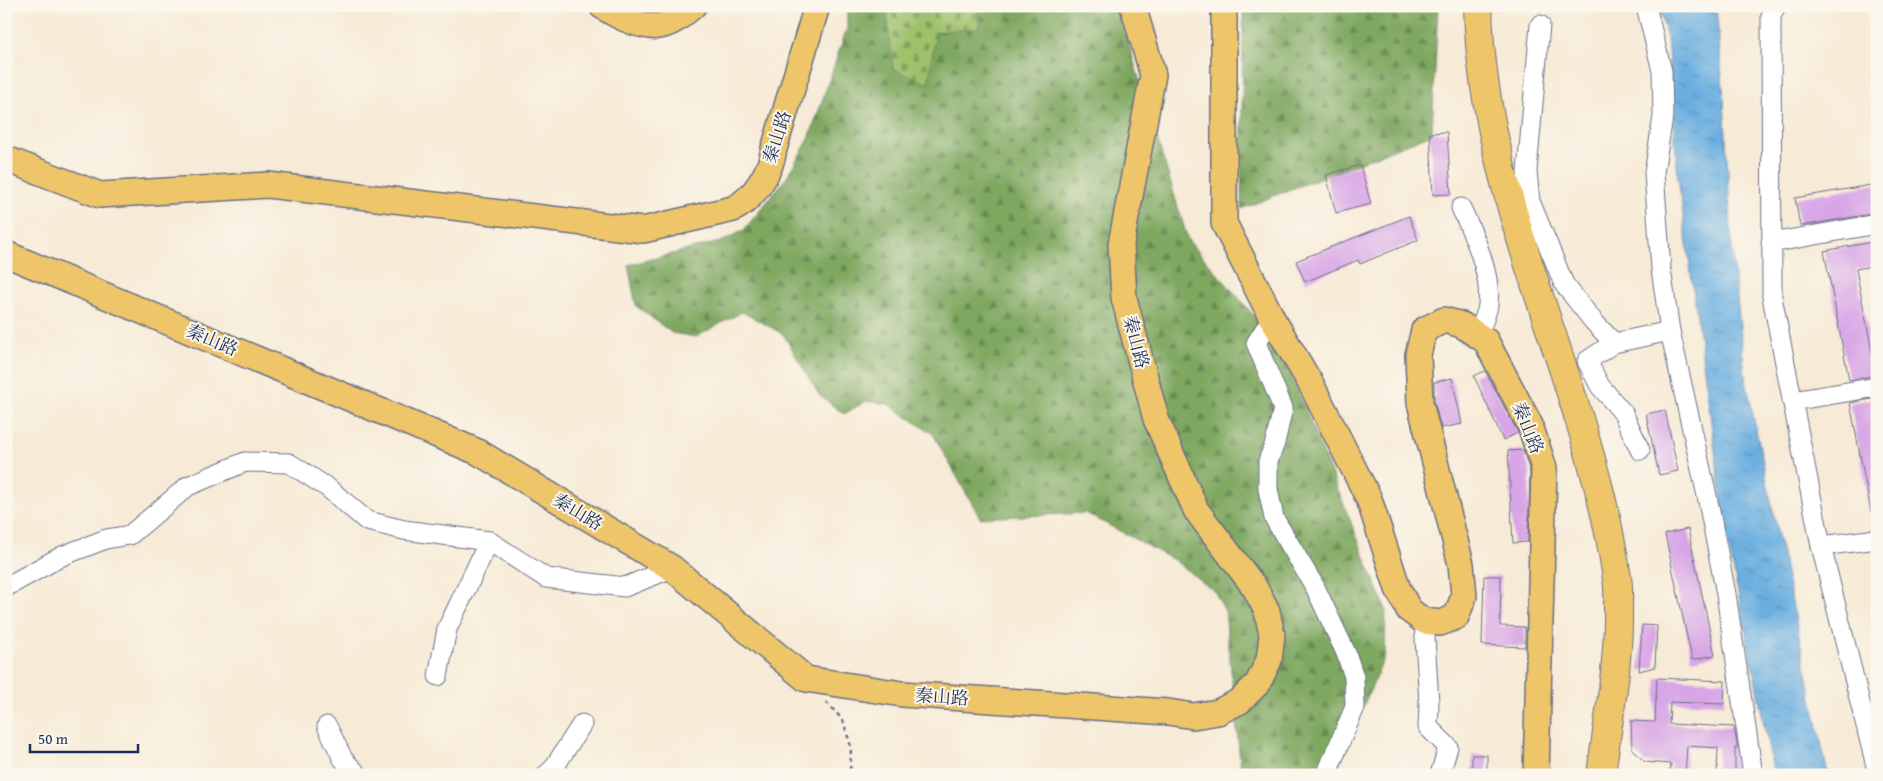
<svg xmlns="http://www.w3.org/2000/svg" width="1883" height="781" font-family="'Gentium Book Plus','Noto Serif SC',serif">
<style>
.forest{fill:url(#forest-firs);stroke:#4c6b5e}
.cemetery{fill:url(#cemetery-stones);stroke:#5c7864}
.water{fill:url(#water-ripples);stroke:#426f9f}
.building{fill:#d8a5e6}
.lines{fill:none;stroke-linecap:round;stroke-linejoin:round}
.minor-casing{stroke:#687088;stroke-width:21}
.major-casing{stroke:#687088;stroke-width:28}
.highway-casing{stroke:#687088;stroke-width:30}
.path{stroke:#687088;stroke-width:2.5;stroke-dasharray:4 4;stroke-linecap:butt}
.minor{stroke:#fff;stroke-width:19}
.major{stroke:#eec569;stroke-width:25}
.highway{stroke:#eec569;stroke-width:28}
.labels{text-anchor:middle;stroke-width:4;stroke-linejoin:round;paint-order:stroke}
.street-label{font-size:18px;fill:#1b2f5e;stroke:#fbf7ec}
</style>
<defs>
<pattern id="forest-firs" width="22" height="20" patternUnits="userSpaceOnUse" patternTransform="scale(1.25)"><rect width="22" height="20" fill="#7ea75f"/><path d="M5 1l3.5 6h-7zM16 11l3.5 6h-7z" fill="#668852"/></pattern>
<pattern id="cemetery-stones" width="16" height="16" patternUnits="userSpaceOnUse" patternTransform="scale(1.25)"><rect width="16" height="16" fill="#9ec16b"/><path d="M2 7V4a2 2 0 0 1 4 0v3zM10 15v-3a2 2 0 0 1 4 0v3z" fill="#809d5b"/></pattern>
<pattern id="water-ripples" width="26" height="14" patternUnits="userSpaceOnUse" patternTransform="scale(1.25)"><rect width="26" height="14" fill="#6aafe0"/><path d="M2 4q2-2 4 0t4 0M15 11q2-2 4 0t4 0" fill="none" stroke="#568fb9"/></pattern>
</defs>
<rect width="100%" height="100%" fill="#fbf7ec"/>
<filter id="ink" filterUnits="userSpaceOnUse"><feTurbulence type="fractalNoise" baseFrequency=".02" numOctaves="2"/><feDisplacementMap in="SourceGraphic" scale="10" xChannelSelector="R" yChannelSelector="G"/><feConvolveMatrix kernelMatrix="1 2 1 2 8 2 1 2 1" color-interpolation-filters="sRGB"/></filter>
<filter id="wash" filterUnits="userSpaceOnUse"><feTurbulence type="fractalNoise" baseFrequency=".0096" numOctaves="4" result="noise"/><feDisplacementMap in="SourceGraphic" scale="20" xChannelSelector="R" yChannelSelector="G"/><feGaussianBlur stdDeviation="1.12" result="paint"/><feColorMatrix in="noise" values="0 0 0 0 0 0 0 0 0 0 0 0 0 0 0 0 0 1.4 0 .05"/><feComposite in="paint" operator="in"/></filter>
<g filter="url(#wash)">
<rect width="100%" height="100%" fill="#f7ead6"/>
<g class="forest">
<polygon points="847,6 1117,6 1188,240 1279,344 1386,609 1385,656 1334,775 1246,775 1241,770 1225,611 1214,591 1174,560 1086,513 980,518 933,434 888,404 866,401 844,414 819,395 783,334 742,312 696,337 672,333 636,306 628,265 723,241 744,230 786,178 809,139 847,28"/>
<polygon points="1243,6 1438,6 1432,134 1241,209"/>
</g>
<polygon class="cemetery" points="886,6 978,6 979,28 936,32 928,84 893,69"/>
<polygon class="water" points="1659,6 1716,6 1724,99 1732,248 1745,376 1828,775 1774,775 1773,770 1726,532 1678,178 1667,38"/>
<g id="blocks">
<g class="building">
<polygon points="1447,132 1451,194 1433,195 1430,133"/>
<polygon points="1360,165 1371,204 1336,213 1326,175"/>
<polygon points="1877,184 1877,213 1800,226 1795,198"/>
<polygon points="1409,216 1418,240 1360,264 1358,260 1305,282 1296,261"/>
<polygon points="1877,241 1877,265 1856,269 1876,373 1872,374 1873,376 1849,380 1824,251"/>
<polygon points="1485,371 1518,433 1503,440 1474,376"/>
<polygon points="1452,378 1462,424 1441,428 1434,401 1434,382"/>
<polygon points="1877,398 1877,512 1871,512 1850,403"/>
<polygon points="1665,410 1678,471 1659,475 1646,414"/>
<polygon points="1523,450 1530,472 1528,542 1513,543 1508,451"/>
<polygon points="1688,529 1715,655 1692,660 1665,534"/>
<polygon points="1484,576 1501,576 1500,626 1525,627 1525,647 1482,645"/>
<polygon points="1642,625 1657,626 1655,667 1639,671"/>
<polygon points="1657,678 1725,681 1724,704 1670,702 1669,724 1734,727 1737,744 1737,748 1735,748 1735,775 1717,775 1718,748 1687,746 1685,775 1670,775 1671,764 1645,762 1632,749 1631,721 1655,722"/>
<rect x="1472" y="755" width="15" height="20"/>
</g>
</g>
</g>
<g filter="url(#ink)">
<use href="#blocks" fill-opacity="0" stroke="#687088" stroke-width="1"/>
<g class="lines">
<g class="minor-casing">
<g id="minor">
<polyline points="1646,6 1662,71 1663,117 1654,173 1661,269 1670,331 1707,496 1726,594 1753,775"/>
<polyline points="1776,6 1771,16 1772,297 1821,546 1877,770"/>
<polyline points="1540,25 1527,171 1530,201 1564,284 1594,322 1614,343 1670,331"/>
<path d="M1461 208C1474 235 1492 275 1488 305 1487 315 1481 326 1477 335"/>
<polyline points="1771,243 1877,224"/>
<polyline points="1272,318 1256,343 1283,408 1275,443 1268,461 1268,489 1274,518 1315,587 1346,653 1354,677 1355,707 1326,775"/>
<polyline points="1614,343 1587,361 1600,386 1623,413 1640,450"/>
<polyline points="1792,401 1877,387"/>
<polyline points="1821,546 1877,539"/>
<polyline points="6,587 62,556 106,539 130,535 188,486 245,462 289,463 328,488 367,521 404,530 489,541 546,578 625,587 672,568"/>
<polyline points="1424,621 1429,703 1428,727 1448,747 1440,775"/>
<polyline points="438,676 447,629 489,541"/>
<polyline points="327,726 343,759 358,775"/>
<polyline points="546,775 553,769 582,724"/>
</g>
</g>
<g class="major-casing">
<g id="major">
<path d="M602 6C617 16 646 31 664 25 675 22 684 13 693 6"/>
<polyline points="1224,6 1224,223 1272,318 1311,384 1369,499 1398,589 1409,610 1424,621 1440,623 1456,617 1464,596 1461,564 1420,403 1418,355 1424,330 1444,320 1462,325 1486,341 1530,425 1544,468 1536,775"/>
<path d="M6 159 100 195 268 185 643 230 733 209C754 199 771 171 774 149L817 6"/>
<polyline points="6,254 478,452 672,568 806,679 902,694 1168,712 1193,716 1218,712 1240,701 1258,683 1269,660 1272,635 1267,611 1255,588 1196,510 1156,419 1124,298 1121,244 1153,75 1133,6"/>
</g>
</g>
<g class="highway-casing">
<path id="highway" d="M1478 6C1482 206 1589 384 1617 578 1619 588 1618 599 1618 610 1619 665 1608 720 1601 775"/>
</g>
<polyline class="path" points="826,702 843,720 851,747 850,775"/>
<use href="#minor" class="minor"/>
<use href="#major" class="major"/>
<use href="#highway" class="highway"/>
</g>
</g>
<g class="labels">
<g class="street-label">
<text transform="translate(777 137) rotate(-72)" y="6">秦山路</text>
<text transform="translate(212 340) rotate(23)" y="6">秦山路</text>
<text transform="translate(1136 342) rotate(75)" y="6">秦山路</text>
<text transform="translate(1528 428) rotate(68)" y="6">秦山路</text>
<text transform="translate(578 512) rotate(31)" y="6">秦山路</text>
<text transform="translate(942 697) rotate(4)" y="6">秦山路</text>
</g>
</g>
<rect width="1883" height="781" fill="none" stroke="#fbf7ec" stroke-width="25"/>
<path d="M30 744v8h108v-8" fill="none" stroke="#1b2f5e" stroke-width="2.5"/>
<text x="38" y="744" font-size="15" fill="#1b2f5e" stroke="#fbf7ec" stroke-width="4" paint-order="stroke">50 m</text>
</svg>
